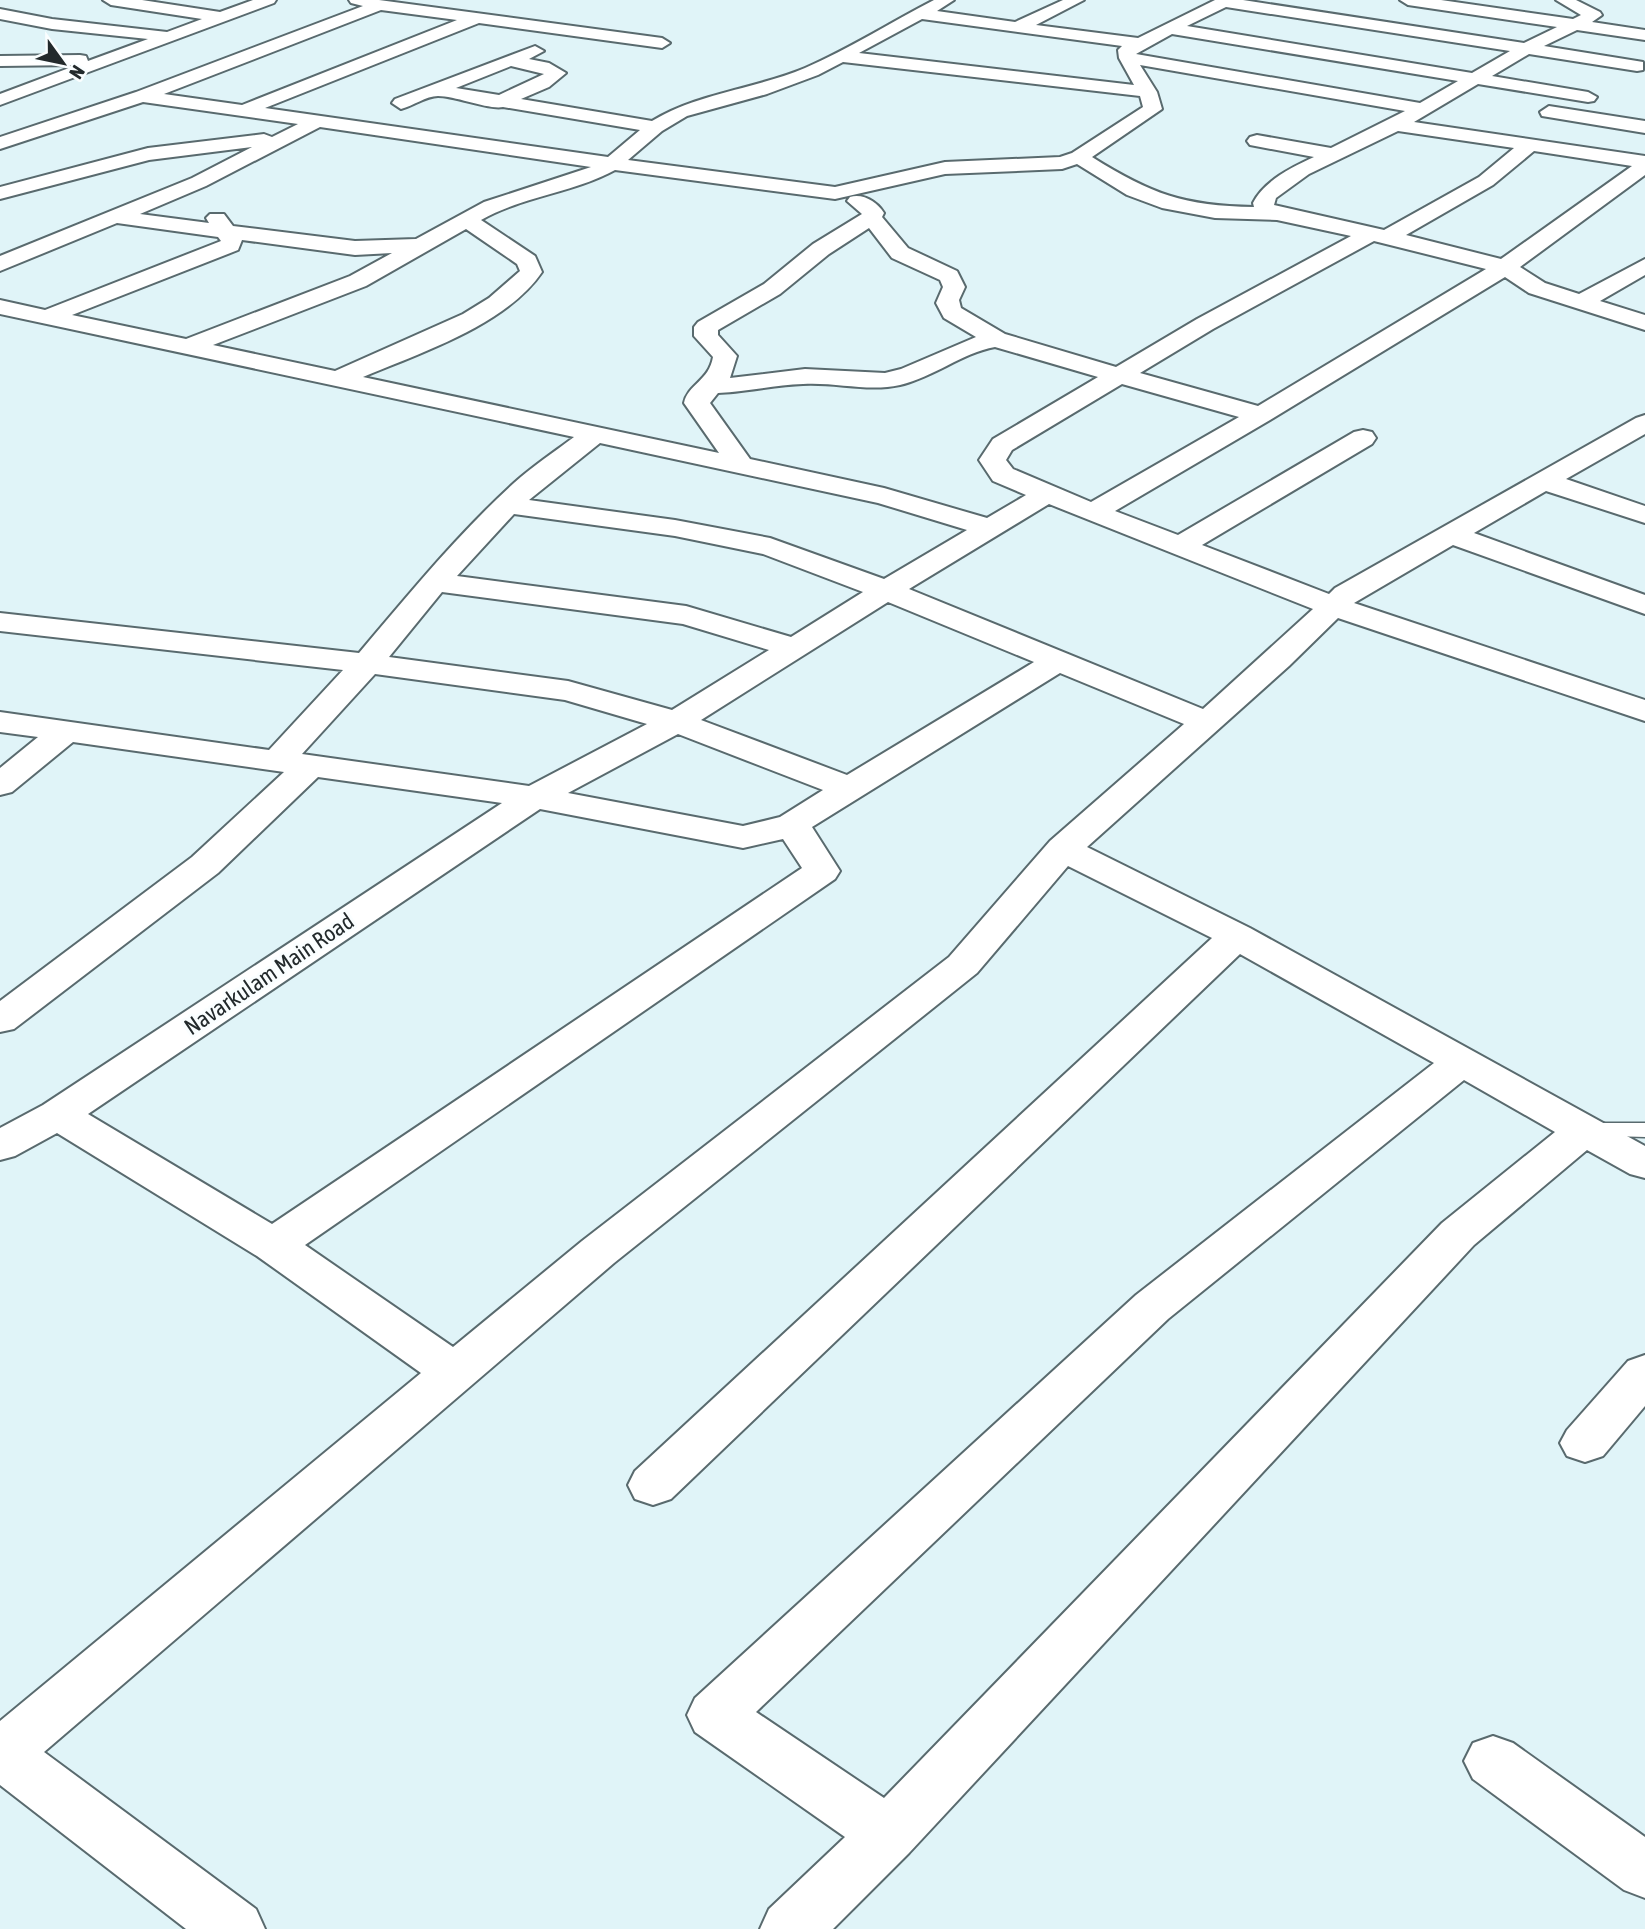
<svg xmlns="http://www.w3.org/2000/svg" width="1645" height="1929" font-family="'Asap Condensed',sans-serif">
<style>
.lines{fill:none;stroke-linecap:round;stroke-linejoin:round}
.service-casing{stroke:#596a6e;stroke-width:3}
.minor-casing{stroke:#596a6e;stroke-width:4}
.service{fill:#fff;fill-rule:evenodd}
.minor{fill:#fff;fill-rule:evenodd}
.labels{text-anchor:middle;stroke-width:6;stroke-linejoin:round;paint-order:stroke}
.street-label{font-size:23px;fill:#232a2c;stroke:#fafeff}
</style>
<rect width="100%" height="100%" fill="#e0f4f8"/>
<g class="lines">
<g class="service-casing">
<polygon id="service" points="1587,1123 1645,1123 1645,1137 1579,1135 1575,1130 1579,1125"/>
</g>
<g class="minor-casing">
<g id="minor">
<polygon points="103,0 142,0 220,12 253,0 276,0 274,3 0,105 0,94 77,65 0,66 0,56 80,55 86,56 88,61 148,39 52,29 0,19 0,9 52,19 167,32 202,19 111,5"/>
<path d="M349 0H379L662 38 670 43 662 48 479 23 265 108 608 157 640 130 503 107C489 110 456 96 438 96 426 96 413 106 401 109L392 103 395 99 535 46 544 51 529 59 549 63 566 73 549 87 521 99 652 121C698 93 755 89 805 68 849 49 891 22 934 0H954L937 11 1015 22 1063 0H1084L1036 25 1138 38 1215 0H1243L1524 43 1557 27 1408 5 1400 0H1441L1573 19 1581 15 1556 0H1576L1600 12 1602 15 1592 22 1645 30V40L1577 30 1544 46 1637 61 1643 62V70L1637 71 1529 54 1492 76 1588 92 1597 97 1594 101 1588 102 1478 84 1414 122 1645 156V175L1520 267 1545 283 1579 294 1645 259V275L1600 301 1645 315V330L1529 293 1505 277 1270 420 1115 511 1178 535 1354 432 1363 430 1372 432 1376 438 1372 444 1202 545 1329 594 1335 588 1636 418 1645 415V434L1566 479 1645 506V523L1546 491 1474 533 1645 595V614L1453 545 1354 603 1645 700V721L1338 618 1289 666 1087 847 1250 928 1645 1146V1178L1630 1174 1587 1150 1474 1245 909 1853 833 1929H760L769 1909 845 1837 695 1732 687 1715 695 1698 1136 1295 1434 1063 1240 954 671 1499 653 1505 635 1499 628 1485 635 1471 1212 938 1068 866 977 973 614 1263 44 1752 256 1909 265 1929H186L0 1785V1721L421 1373 257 1256 57 1133 15 1156 0 1160V1128L43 1105 502 803 318 777 218 873 14 1029 0 1032V1001L192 857 284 772 73 742 12 792 0 795V768L38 737 0 732V712L269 750 343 670 0 631V613L359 653C409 594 458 534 514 483 533 466 554 452 574 437L0 314V300L45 310 221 241 218 237 117 223 0 271V256L192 178 252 147 149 160 0 199V187L148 148 264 134 272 137 298 124 143 102 0 149V137L136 92 363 6 351 3ZM1226 7 1510 51 1472 73 1187 26ZM381 10 457 20 242 105 164 94ZM922 19 1122 46 1118 50 1119 58 1134 85 859 53ZM1172 34 1458 81 1420 103 1136 54ZM843 62 1140 96 1143 107 1072 153 1060 157 945 162 835 187 628 160 662 131 687 116 767 94 818 75ZM1140 65 1405 111 1331 148 1257 135 1250 137 1247 141 1250 145 1314 157C1292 167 1264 181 1253 203L1254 207C1184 206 1151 194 1092 157L1162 109 1157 92ZM511 66 544 74 499 95 456 88ZM320 127 591 167 484 202 416 239 355 241 233 226 224 214H210L206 218 209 223 140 214 206 186ZM1398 131 1514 148 1479 177 1384 230 1274 205 1276 198 1309 174ZM1534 151 1632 166 1501 259 1406 235 1493 185ZM1077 164 1127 195 1162 208 1215 218 1277 220 1351 236 1197 319 1116 367 1005 334 961 308 959 300 965 287 957 271 908 248 882 217 884 213C877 202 863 193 850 197L847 201 862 214 813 244 764 284 698 322 694 327V336L713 357C709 381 688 384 684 403L719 453 363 377C420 353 506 325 542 272L535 256 481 220C523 196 573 193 615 170L835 199 945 174 1062 169ZM869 228 892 258 940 280 943 287 936 303 944 318 976 337 901 369 885 373 805 369 730 378 737 356 718 335V330L780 294 829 254ZM466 229 517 264 520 271 489 298 463 314 335 371 213 345 366 286ZM242 240 355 255 392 253 350 276 186 339 72 315 238 250ZM1374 241 1486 269 1258 406 1140 373 1213 329ZM995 347 1098 377 993 439 979 460 993 481 1026 495 987 518 884 488 750 459 710 403 718 393C746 392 775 385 803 384 836 382 868 392 900 385 934 377 962 353 995 347ZM1122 384 1239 417 1091 502 1013 469 1006 460 1012 450ZM600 443 878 503 967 530 884 579 770 538 675 520 529 500ZM1049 504 1313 609 1203 709 909 589ZM514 514 675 536 763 554 863 592 791 637 686 606 457 576ZM442 592 683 624 769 650 672 710 568 681 389 657ZM888 602 1034 662 847 775 701 720ZM1060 673 1184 724 1050 841 949 957 582 1241 453 1347 305 1245 835 879 840 871 812 827ZM375 674 565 700 647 724 529 786 302 754ZM678 734 823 790 780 817 743 826 568 793ZM540 809 743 848 783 839 802 868 272 1224 88 1114ZM1464 1080 1555 1132 1442 1223 884 1798 756 1712 1168 1319Z"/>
<polygon points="1549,106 1645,121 1645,133 1542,116 1540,112"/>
<polygon points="1645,1355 1645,1406 1603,1456 1585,1462 1567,1456 1560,1443 1567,1430 1628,1361"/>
<polygon points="1493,1736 1513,1743 1645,1837 1645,1898 1624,1890 1473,1779 1464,1761 1473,1743"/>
</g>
</g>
<use href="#service" class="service"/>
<use href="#minor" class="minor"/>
</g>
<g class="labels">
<g class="street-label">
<text transform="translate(269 974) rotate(-34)" y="8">Navarkulam Main Road</text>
</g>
</g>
<g transform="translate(63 63) rotate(123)" stroke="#fafeff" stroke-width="5" paint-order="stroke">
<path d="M0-5L12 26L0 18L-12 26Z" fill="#232a2c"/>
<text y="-10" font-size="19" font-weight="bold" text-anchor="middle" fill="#232a2c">N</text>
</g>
</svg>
